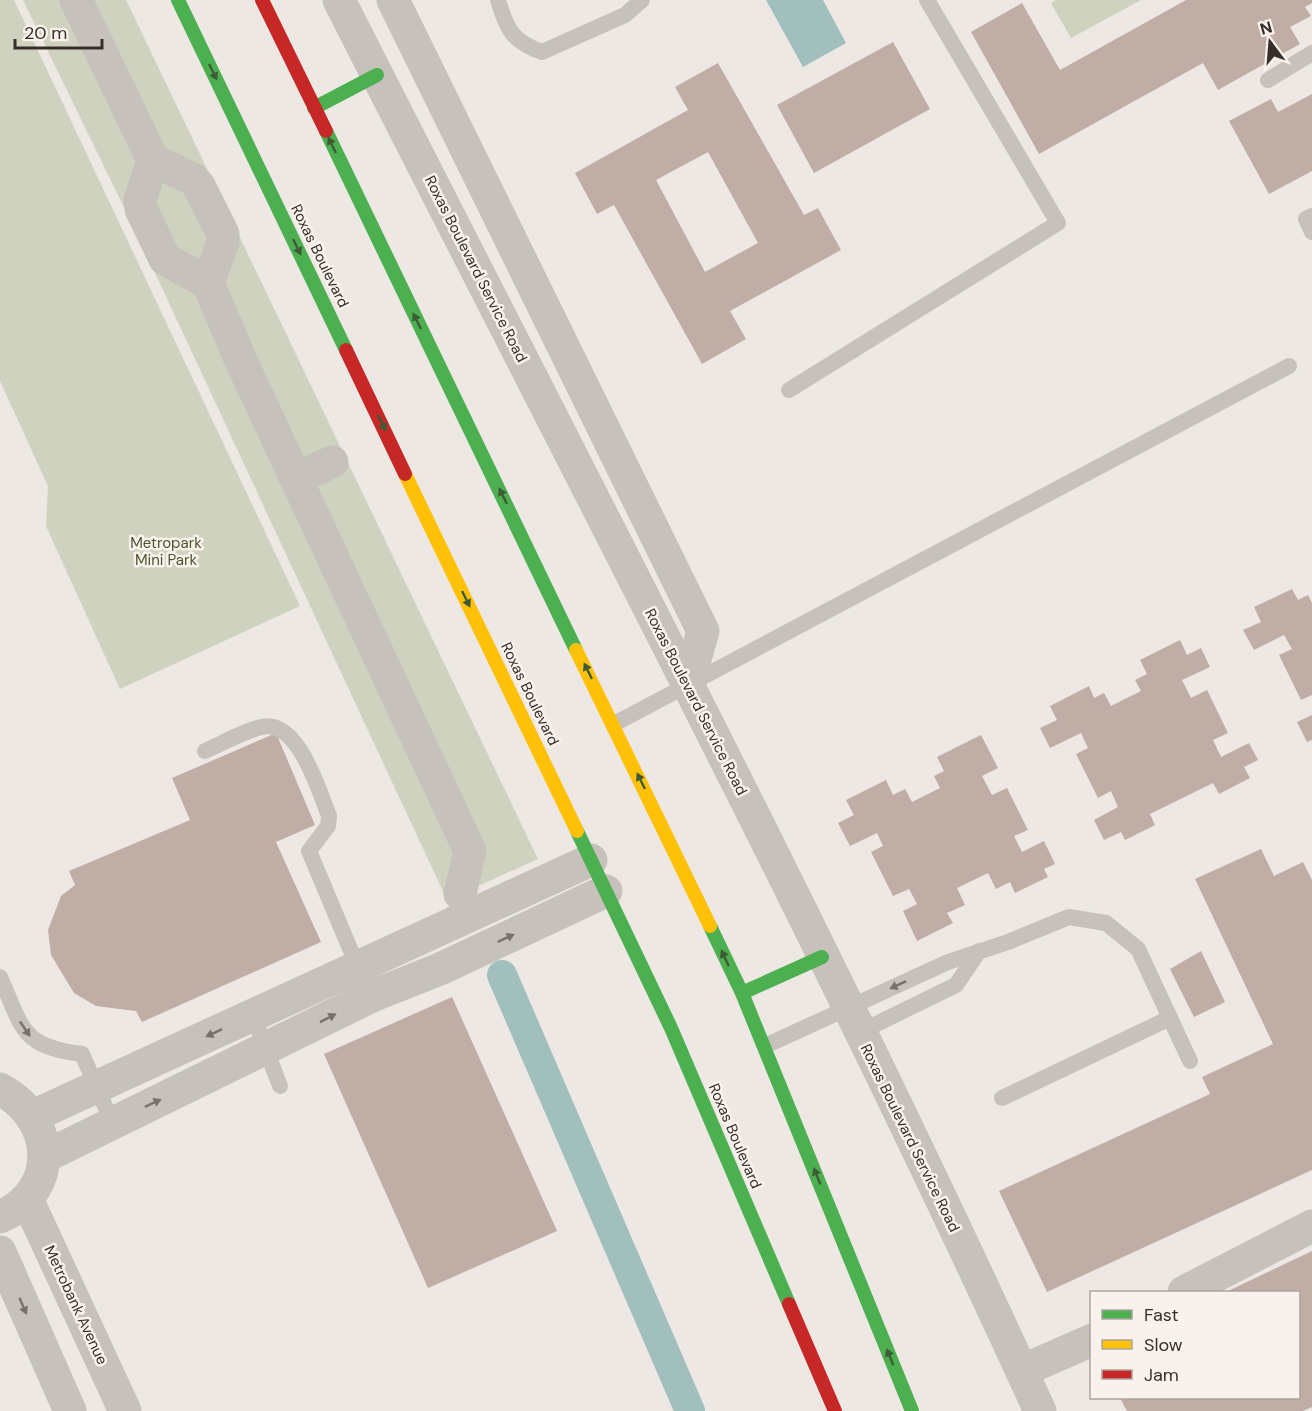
<svg xmlns="http://www.w3.org/2000/svg" width="1312" height="1411" font-family="'DM Sans',sans-serif">
<style>
.green{fill:#cfd2be}
.water{fill:#a1bfbc}
.lines{fill:none;stroke-linecap:round;stroke-linejoin:round}
.canal{stroke:#a1bfbc;stroke-width:30}
.building{fill:#c0ada6;fill-rule:evenodd}
.lane{stroke:#c7c1bc;stroke-width:16}
.street{stroke:#c7c1bc;stroke-width:33}
.fast{stroke:#4caf50;stroke-width:14}
.slow{stroke:#ffc107;stroke-width:14}
.jam{stroke:#c62828;stroke-width:14}
.oneway{fill:#3e5b37}
.oneway2{fill:#78706c}
.labels{text-anchor:middle;stroke-width:5;stroke-linejoin:round;paint-order:stroke}
.street-label{font-size:15px;fill:#372e2a;stroke:#f9f2ec}
.park-label{font-size:15px;fill:#495430;stroke:#f9f2ec}
</style>
<rect width="100%" height="100%" fill="#ede8e3"/>
<g class="green">
<polygon points="0,0 14,0 300,606 120,689 46,526 48,486 0,381"/>
<polygon points="23,0 126,0 538,859 447,900 135,230"/>
<polygon points="1056,0 1141,0 1071,38 1051,3"/>
</g>
<polygon class="water" points="766,0 823,0 846,43 803,67"/>
<g class="lines">
<polyline class="canal" points="502,975 690,1411"/>
</g>
<g class="building">
<polygon points="1186,0 1312,0 1312,3 1305,7 1311,16 1290,27 1300,44 1218,90 1203,63 1039,154 971,32 1022,3 1060,70"/>
<polygon points="893,42 930,109 814,173 777,105"/>
<path d="M718 63 804 215 818 208 841 250 730 311 746 339 702 364 614 205 597 214 575 173 688 110 675 87ZM708 152 758 243 705 272 656 180Z"/>
<polygon points="1312,94 1312,171 1269,194 1229,121 1271,99 1278,112"/>
<polygon points="1292,589 1298,600 1308,595 1312,603 1312,695 1301,700 1279,655 1292,649 1284,635 1254,650 1243,630 1261,622 1254,607"/>
<polygon points="1180,640 1187,655 1201,648 1210,667 1182,680 1191,698 1207,690 1228,733 1213,740 1221,757 1249,743 1258,760 1244,767 1250,778 1219,794 1213,783 1150,814 1155,825 1125,840 1121,832 1104,840 1094,820 1118,807 1111,791 1098,798 1076,754 1088,748 1081,733 1050,748 1040,728 1057,720 1050,706 1089,686 1094,698 1104,693 1111,706 1141,691 1135,680 1147,674 1140,660"/>
<polygon points="1312,715 1312,740 1307,742 1297,722"/>
<polygon points="276,733 315,825 276,842 321,942 142,1022 136,1011 96,1006 74,993 51,955 48,930 61,896 75,885 69,871 190,820 172,778"/>
<polygon points="981,735 998,768 982,776 992,795 1007,788 1028,830 1014,836 1022,852 1044,841 1055,864 1044,869 1048,877 1015,893 1010,882 996,889 988,873 957,888 965,905 947,913 953,923 917,941 903,911 917,904 909,889 893,896 871,852 883,846 877,833 850,846 838,823 854,815 846,800 886,780 893,795 905,789 912,802 940,788 934,776 944,771 937,757"/>
<polygon points="1261,849 1274,876 1303,862 1312,880 1312,1170 1047,1292 999,1191 1210,1094 1202,1077 1273,1044 1195,879"/>
<polygon points="1201,951 1225,1002 1194,1017 1170,969"/>
<polygon points="452,997 557,1231 428,1288 324,1054"/>
<polygon points="1312,1251 1312,1407 1303,1411 1127,1411 1120,1398 1298,1398 1298,1292 1226,1292"/>
</g>
<g class="lines">
<g class="lane">
<path d="M498 0C507 30 512 41 542 52L625 15 642 0"/>
<polyline points="1268,80 1312,53"/>
<polyline points="1312,216 1306,219 1312,232"/>
<polyline points="789,390 1058,223 927,0"/>
<polyline points="614,724 1289,366"/>
<path d="M205 751C223 743 242 732 261 727 298 718 319 791 329 816L328 826 309 851 359 970"/>
<path d="M0 977C23 1028 20 1046 82 1054L112 1122"/>
<polyline points="253,1015 280,1086"/>
<polyline points="860,1032 956,985 979,951"/>
<polyline points="765,1046 948,962 1008,942 1069,917 1106,923 1138,949 1190,1061"/>
<polyline points="1002,1098 1170,1018"/>
</g>
<g class="street">
<polyline points="76,0 153,160 193,179 199,186 223,234 223,242 208,283"/>
<path d="M339 0C576 468 822 933 1040 1411"/>
<polyline points="393,0 703,631 688,684"/>
<polyline points="153,160 140,200 141,209 165,259 208,283 241,361 470,851 460,894"/>
<polyline points="296,478 332,462"/>
<path d="M0 1089C56 1119 61 1190 0 1217"/>
<polyline points="33,1116 591,860"/>
<polyline points="44,1157 372,996 440,969 606,891"/>
<polyline points="27,1199 125,1411"/>
<polyline points="0,1252 70,1411"/>
<polyline points="1184,1292 1312,1226"/>
<polyline points="1022,1371 1092,1340"/>
</g>
<g class="fast">
<polyline points="178,0 346,350"/>
<polyline points="314,108 377,75"/>
<polyline points="326,131 576,650"/>
<polyline points="577,831 671,1028 789,1304"/>
<polyline points="710,926 742,993 912,1411"/>
<polyline points="742,993 822,957"/>
</g>
<g class="slow">
<polyline points="405,474 577,831"/>
<polyline points="576,650 710,926"/>
</g>
<g class="jam">
<polyline points="262,0 326,131"/>
<polyline points="346,350 405,474"/>
<polyline points="789,1304 835,1411"/>
</g>
</g>
<defs><path id="oneway-solid" d="M-6-.8H1V-3.2L6.5 0L1 3.2V.8H-6Z" transform="scale(1.5)"/></defs>
<g class="oneway">
<use href="#oneway-solid" transform="translate(213 72) rotate(64)"/>
<use href="#oneway-solid" transform="translate(332 145) rotate(-116)"/>
<use href="#oneway-solid" transform="translate(297 247) rotate(64)"/>
<use href="#oneway-solid" transform="translate(417 321) rotate(-116)"/>
<use href="#oneway-solid" transform="translate(382 423) rotate(64)"/>
<use href="#oneway-solid" transform="translate(503 496) rotate(-116)"/>
<use href="#oneway-solid" transform="translate(466 599) rotate(64)"/>
<use href="#oneway-solid" transform="translate(588 671) rotate(-116)"/>
<use href="#oneway-solid" transform="translate(641 781) rotate(-116)"/>
<use href="#oneway-solid" transform="translate(725 958) rotate(-115)"/>
<use href="#oneway-solid" transform="translate(817 1176) rotate(-112)"/>
<use href="#oneway-solid" transform="translate(890 1357) rotate(-112)"/>
</g>
<g class="oneway2">
<use href="#oneway-solid" transform="translate(506 938) rotate(-25)"/>
<use href="#oneway-solid" transform="translate(898 985) rotate(155)"/>
<use href="#oneway-solid" transform="translate(328 1018) rotate(-27)"/>
<use href="#oneway-solid" transform="translate(25 1029) rotate(56)"/>
<use href="#oneway-solid" transform="translate(214 1033) rotate(155)"/>
<use href="#oneway-solid" transform="translate(153 1103) rotate(-25)"/>
<use href="#oneway-solid" transform="translate(23 1306) rotate(67)"/>
</g>
<g class="labels">
<g class="street-label">
<text transform="translate(320 256) rotate(64)" y="5">Roxas Boulevard</text>
<text transform="translate(476 269) rotate(63)" y="5">Roxas Boulevard Service Road</text>
<text transform="translate(530 694) rotate(64)" y="5">Roxas Boulevard</text>
<text transform="translate(696 702) rotate(63)" y="5">Roxas Boulevard Service Road</text>
<text transform="translate(735 1136) rotate(67)" y="5">Roxas Boulevard</text>
<text transform="translate(910 1138) rotate(64)" y="5">Roxas Boulevard Service Road</text>
<text transform="translate(76 1305) rotate(65)" y="5">Metrobank Avenue</text>
</g>
<g class="park-label">
<text x="166" y="548">Metropark<tspan x="166" dy="17">Mini Park</tspan></text>
</g>
</g>
<rect x="1090" y="1291" width="210" height="108" fill="#f9f2ec" stroke="#aba49e" stroke-width="1.5"/>
<rect x="1102" y="1310" width="30" height="9" fill="#4caf50" stroke="#aba49e" stroke-width="1.5"/>
<text x="1144" y="1321" font-size="18" fill="#372e2a">Fast</text>
<rect x="1102" y="1340" width="30" height="9" fill="#ffc107" stroke="#aba49e" stroke-width="1.5"/>
<text x="1144" y="1351" font-size="18" fill="#372e2a">Slow</text>
<rect x="1102" y="1370" width="30" height="9" fill="#c62828" stroke="#aba49e" stroke-width="1.5"/>
<text x="1144" y="1381" font-size="18" fill="#372e2a">Jam</text>
<g transform="translate(1270 42) rotate(344)" stroke="#f9f2ec" stroke-width="4.5" paint-order="stroke">
<path d="M0-4.5L10 22L0 15L-10 22Z" fill="#372e2a"/>
<text y="-9" font-size="16" font-weight="bold" text-anchor="middle" fill="#372e2a">N</text>
</g>
<path d="M15 39v9h87v-9" fill="none" stroke="#372e2a" stroke-width="3"/>
<text x="24" y="39" font-size="18" fill="#372e2a" stroke="#f9f2ec" stroke-width="4.5" paint-order="stroke">20 m</text>
</svg>
